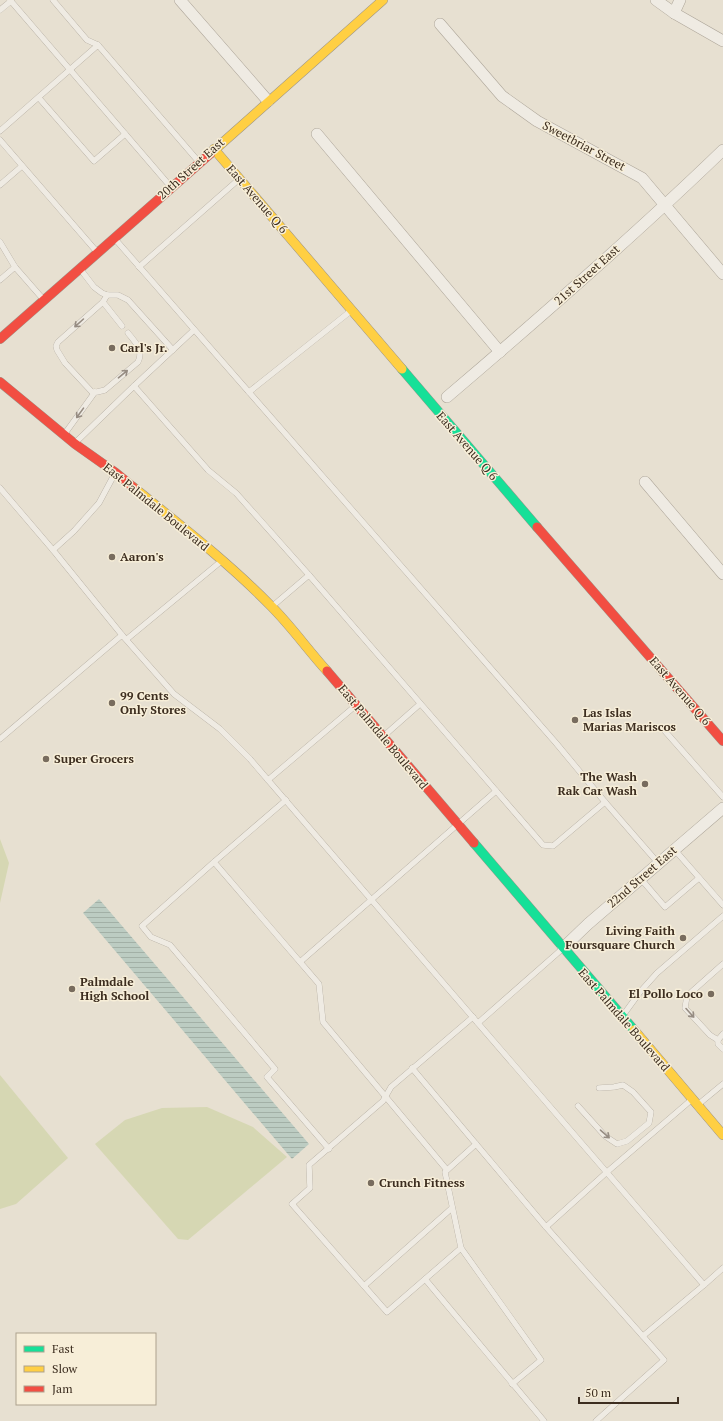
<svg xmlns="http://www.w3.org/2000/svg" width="723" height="1421" font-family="'PT Serif',serif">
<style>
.park{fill:#d6d7b3}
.water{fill:url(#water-rules)}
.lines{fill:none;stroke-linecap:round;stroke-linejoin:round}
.lane-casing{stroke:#ada599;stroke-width:6}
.street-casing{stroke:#ada599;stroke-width:12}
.fast-casing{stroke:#9c958a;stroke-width:10}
.slow-casing{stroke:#9c958a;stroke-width:10}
.jam-casing{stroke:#9c958a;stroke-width:10}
.lane{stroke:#efebe3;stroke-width:5.5}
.street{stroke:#efebe3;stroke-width:11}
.fast{stroke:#16e098;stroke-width:9}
.slow{stroke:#ffcf43;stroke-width:9}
.jam{stroke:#f24e42;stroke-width:9}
.oneway{stroke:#968c82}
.poi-dot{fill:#786c5e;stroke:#f7eed8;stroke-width:1.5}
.labels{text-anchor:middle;stroke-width:3;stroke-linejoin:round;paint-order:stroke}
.street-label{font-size:12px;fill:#3d2e20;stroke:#f7eed8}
.poi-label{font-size:12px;font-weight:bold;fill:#3d2e20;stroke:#f7eed8;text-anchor:start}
</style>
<defs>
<pattern id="water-rules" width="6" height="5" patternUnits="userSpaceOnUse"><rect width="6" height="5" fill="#bcccc2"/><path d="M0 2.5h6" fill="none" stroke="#a2b0a6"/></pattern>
</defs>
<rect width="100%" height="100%" fill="#e7e0d1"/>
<g class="park">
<polygon points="0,839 9,863 0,903"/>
<polygon points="0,1075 68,1158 16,1204 0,1209"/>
<polygon points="207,1107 253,1127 287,1157 188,1240 178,1239 95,1144 125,1120 162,1108"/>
</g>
<polygon class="water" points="99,899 309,1144 292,1159 83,913"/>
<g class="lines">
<g class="lane-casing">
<g id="lane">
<polyline points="10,0 170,186"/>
<polyline points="53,0 87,40 98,45"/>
<polyline points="0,10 11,1"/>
<polyline points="39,98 94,161 125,134"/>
<polyline points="0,131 98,45 199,162"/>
<polyline points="0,140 97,252"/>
<polyline points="0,185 22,166"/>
<polyline points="115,239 556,743 605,802 553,846 543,845 309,575 275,604"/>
<polyline points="0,242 15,267"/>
<polyline points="139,267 238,180"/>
<polyline points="81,270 94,287 102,293 107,295 118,295 128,300 173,350"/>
<polyline points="0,280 15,267 43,299"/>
<path d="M107 295 103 302 58 342 56 346 57 350 65 363 92 392H97L105 390 138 362C144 350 135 342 128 333"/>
<polyline points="103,302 122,326"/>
<polyline points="134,386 194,330"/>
<polyline points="249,392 352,310"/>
<polyline points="66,432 95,392"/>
<polyline points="77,441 134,386 208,470 236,493 309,575"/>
<polyline points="114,475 99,503 74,531 53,550 122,635"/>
<polyline points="0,488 53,550"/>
<polyline points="127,639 219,563"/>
<polyline points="664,730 723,797"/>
<polyline points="386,734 420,704"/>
<polyline points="0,739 122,635 174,694 220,729 250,759 268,780 354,707"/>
<polyline points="268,780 704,1285 723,1268"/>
<polyline points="286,800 214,862 319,984 323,1022 447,1170"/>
<polyline points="605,802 659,864"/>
<polyline points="674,849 723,905"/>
<polyline points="214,862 142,926 151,937 170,945 275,1069 267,1077 329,1149"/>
<polyline points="641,879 665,907 699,878"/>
<polyline points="300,962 496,791"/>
<polyline points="624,1014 640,992 657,973 723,916"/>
<polyline points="478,1023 561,950"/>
<polyline points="723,1034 718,1040 718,1044 723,1049"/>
<polyline points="718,1040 710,1035 685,1008 687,996 723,964"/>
<polyline points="412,1068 476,1144 445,1172 461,1248 387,1312 292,1204 310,1188 309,1165 383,1101 391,1087 473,1017"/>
<polyline points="700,1103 723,1084"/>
<polyline points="578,1106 605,1136 617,1144 627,1141 649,1123 651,1112 633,1092 623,1085 614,1087 599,1088"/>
<polyline points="476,1144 546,1227 607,1172 690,1101"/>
<polyline points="546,1227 664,1360 596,1421"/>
<polyline points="461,1248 541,1360 512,1384"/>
<polyline points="425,1279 544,1421"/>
<polyline points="364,1286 452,1208"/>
<polyline points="643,1336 704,1285"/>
</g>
</g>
<g class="street-casing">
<g id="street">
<polyline points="180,0 268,101"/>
<polyline points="656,0 674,13 723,41"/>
<polyline points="674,13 680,0"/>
<polyline points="440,24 502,96 537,121 642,178 723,274"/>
<polyline points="317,134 500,352"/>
<path d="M447 397C541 317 634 236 723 150"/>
<polyline points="645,482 723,574"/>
<polyline points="563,948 588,924 723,808"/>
</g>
</g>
<g class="fast-casing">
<g id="fast">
<polyline points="402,369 537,527"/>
<polyline points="474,843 634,1030"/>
</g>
</g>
<g class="slow-casing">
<g id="slow">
<polyline points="214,149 402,369"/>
<polyline points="211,153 383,0"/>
<path d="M133 487C180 525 229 563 271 606 291 626 308 650 327 671"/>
<polyline points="634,1030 723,1135"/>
</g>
</g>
<g class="jam-casing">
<g id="jam">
<polyline points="0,339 211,153"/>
<polyline points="0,382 75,444 116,473 133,487"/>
<polyline points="537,527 723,741"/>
<polyline points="327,671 474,843"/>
</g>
</g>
<use href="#lane" class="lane"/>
<use href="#street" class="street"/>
<use href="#fast" class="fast"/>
<use href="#slow" class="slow"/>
<use href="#jam" class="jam"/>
</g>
<defs><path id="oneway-shaft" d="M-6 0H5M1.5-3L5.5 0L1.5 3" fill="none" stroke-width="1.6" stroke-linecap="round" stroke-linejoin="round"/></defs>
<g class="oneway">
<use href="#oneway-shaft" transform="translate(79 323) rotate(138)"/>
<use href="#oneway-shaft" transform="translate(123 374) rotate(-40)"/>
<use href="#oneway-shaft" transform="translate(80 413) rotate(126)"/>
<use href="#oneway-shaft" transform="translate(690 1013) rotate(48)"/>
<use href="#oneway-shaft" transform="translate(605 1134) rotate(41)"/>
</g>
<g class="poi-dot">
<circle cx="112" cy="348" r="4"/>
<circle cx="112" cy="557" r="4"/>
<circle cx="112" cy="703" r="4"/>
<circle cx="575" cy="720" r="4"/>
<circle cx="46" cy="759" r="4"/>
<circle cx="645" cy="784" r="4"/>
<circle cx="683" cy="938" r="4"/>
<circle cx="72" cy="989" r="4"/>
<circle cx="711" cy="994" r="4"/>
<circle cx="371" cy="1183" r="4"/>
</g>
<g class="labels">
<g class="street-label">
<text transform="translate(584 146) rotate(28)" y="4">Sweetbriar Street</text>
<text transform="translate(191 169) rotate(-42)" y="4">20th Street East</text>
<text transform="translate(257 199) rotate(49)" y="4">East Avenue Q 6</text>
<text transform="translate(587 275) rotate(-42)" y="4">21st Street East</text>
<text transform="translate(467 446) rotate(49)" y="4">East Avenue Q 6</text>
<text transform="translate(156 507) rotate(39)" y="4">East Palmdale Boulevard</text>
<text transform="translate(680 691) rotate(49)" y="4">East Avenue Q 6</text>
<text transform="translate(383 737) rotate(50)" y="4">East Palmdale Boulevard</text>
<text transform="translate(642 877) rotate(-41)" y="4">22nd Street East</text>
<text transform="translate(624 1020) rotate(49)" y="4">East Palmdale Boulevard</text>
</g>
<g class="poi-label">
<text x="120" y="352">Carl's Jr.</text>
<text x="120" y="561">Aaron's</text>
<text x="120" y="700">99 Cents<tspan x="120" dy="14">Only Stores</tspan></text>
<text x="583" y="717">Las Islas<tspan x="583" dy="14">Marias Mariscos</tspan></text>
<text x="54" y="763">Super Grocers</text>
<text x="637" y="781" text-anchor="end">The Wash<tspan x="637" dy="14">Rak Car Wash</tspan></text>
<text x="675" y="935" text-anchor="end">Living Faith<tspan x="675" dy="14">Foursquare Church</tspan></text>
<text x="80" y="986">Palmdale<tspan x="80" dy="14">High School</tspan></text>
<text x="703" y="998" text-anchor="end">El Pollo Loco</text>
<text x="379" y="1187">Crunch Fitness</text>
</g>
</g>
<rect x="16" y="1333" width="140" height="72" fill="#f7eed8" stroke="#ada18e"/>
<rect x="24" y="1346" width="20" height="6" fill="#16e098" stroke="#ada18e"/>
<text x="52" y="1353" font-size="12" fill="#3d2e20">Fast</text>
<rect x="24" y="1366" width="20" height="6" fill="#ffcf43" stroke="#ada18e"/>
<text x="52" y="1373" font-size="12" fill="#3d2e20">Slow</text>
<rect x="24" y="1386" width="20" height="6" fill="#f24e42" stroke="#ada18e"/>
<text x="52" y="1393" font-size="12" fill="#3d2e20">Jam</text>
<path d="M579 1397v6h99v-6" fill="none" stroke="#3d2e20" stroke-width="2"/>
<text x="585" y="1397" font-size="12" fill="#3d2e20" stroke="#f7eed8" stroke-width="3" paint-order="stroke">50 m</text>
</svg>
